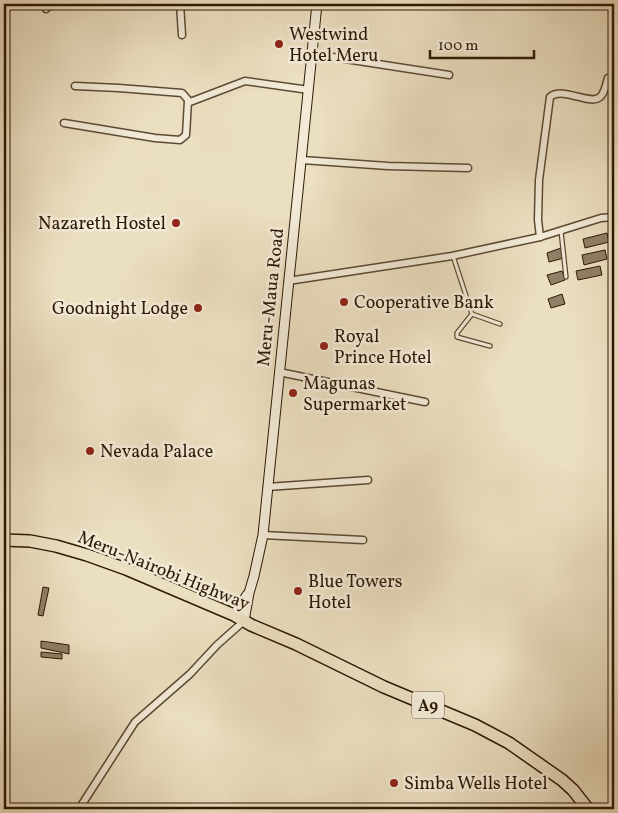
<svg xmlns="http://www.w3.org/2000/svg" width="618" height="813" font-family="Vollkorn,serif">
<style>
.building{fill:#908067;stroke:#2d1905}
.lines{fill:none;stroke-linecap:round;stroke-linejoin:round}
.lane-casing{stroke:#5c4a34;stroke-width:5.5}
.street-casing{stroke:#5c4a34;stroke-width:9}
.secondary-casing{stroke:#2d1905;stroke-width:11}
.highway-casing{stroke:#2d1905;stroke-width:14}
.lane{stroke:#f2ead7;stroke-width:3}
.street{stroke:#f2ead7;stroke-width:6}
.secondary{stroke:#f2ead7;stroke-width:9}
.highway{stroke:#ebdfc1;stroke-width:11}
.poi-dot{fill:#8f2418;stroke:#f2ead7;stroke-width:2}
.labels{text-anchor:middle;stroke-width:5;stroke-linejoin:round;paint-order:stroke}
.shield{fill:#f2ead7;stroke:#685844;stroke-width:1}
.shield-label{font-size:16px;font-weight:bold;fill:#2d1905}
.poi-label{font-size:18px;fill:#2d1905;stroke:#f2ead7;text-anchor:start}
.street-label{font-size:18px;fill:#2d1905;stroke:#f2ead7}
</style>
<rect width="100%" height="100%" fill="#ebdfc1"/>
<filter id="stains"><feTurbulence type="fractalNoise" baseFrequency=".004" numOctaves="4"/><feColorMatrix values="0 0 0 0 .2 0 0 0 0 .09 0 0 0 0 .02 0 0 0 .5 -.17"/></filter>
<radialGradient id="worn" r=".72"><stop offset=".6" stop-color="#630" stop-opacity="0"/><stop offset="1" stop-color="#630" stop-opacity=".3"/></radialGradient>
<g class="building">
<polygon points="607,233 609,242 585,248 583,239"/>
<polygon points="561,248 564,258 549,262 547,253"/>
<polygon points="605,250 607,259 584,265 582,255"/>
<polygon points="600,266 602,275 578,280 576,271"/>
<polygon points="562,271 565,280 551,285 547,275"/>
<polygon points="562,294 565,304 551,308 548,299"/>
<polygon points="43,587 49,588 43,616 38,615"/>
<polygon points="41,641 69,645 69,654 41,648"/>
<polygon points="41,652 62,654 62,659 41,657"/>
</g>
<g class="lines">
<g class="lane-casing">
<g id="lane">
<polyline points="561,231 566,277"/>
<polyline points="453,256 472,314 500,324"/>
<polyline points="472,314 457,333 457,337 490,346"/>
</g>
</g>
<g class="street-casing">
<g id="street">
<polyline points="180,4 182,35"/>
<polyline points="46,9 51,4"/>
<polyline points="313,54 449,75"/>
<polyline points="75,86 119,88 182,93 190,102 245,81 309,90"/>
<polyline points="64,123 155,138 180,140 186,135 188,101"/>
<polyline points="302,160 388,166 468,168"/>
<path d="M540 237 538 220 539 180 550 97C563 86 590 106 600 97 605 93 606 84 608 78"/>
<polyline points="288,281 452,256 540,237 601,218 614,217"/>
<polyline points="279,372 425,402"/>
<polyline points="267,487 368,480"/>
<polyline points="263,535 363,540"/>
<polyline points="79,809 135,722 190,674 217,645 244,621"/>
</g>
</g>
<g class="secondary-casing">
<g id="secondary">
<polyline points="234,615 247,595"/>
<polyline points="244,621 249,593 254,576 263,535 317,4"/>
</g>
</g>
<g class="highway-casing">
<polyline id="highway" points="4,540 30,541 56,546 87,555 126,569 234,615 251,625 296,644 384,687 475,725 509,743 562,780 573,790 588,809"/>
</g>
<use href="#lane" class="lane"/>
<use href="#street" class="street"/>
<use href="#secondary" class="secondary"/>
<use href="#highway" class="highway"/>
</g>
<g class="poi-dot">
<circle cx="279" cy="44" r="5"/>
<circle cx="176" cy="223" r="5"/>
<circle cx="344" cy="302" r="5"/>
<circle cx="198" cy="308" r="5"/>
<circle cx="324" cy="346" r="5"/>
<circle cx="293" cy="393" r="5"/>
<circle cx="90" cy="451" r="5"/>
<circle cx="298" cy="591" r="5"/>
<circle cx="394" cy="783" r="5"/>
</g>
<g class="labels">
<rect class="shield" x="412" y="691.5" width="32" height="27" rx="4"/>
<g class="shield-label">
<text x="428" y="711">A9</text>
</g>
<g class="poi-label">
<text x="289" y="40">Westwind<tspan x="289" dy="21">Hotel Meru</tspan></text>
<text x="166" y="229" text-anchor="end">Nazareth Hostel</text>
<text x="354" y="308">Cooperative Bank</text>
<text x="188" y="314" text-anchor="end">Goodnight Lodge</text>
<text x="334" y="342">Royal<tspan x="334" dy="21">Prince Hotel</tspan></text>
<text x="303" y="389">Magunas<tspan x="303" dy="21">Supermarket</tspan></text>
<text x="100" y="457">Nevada Palace</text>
<text x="308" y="587">Blue Towers<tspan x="308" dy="21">Hotel</tspan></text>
<text x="404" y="789">Simba Wells Hotel</text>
</g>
<g class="street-label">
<text transform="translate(270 297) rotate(-84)" y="6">Meru-Maua Road</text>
<text transform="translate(164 570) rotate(22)" y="6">Meru-Nairobi Highway</text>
</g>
</g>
<rect width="618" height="813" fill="none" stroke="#ebdfc1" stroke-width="20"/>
<rect x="5" y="5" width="608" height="803" fill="none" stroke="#2d1905" stroke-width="2.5"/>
<rect x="10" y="10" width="598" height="793" fill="none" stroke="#2d1905"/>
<path d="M430 50v8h104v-8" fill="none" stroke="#2d1905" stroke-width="2.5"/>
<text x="438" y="50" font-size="15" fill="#2d1905" stroke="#f2ead7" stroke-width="4" paint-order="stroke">100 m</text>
<rect width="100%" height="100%" filter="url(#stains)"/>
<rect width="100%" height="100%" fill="url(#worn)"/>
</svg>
